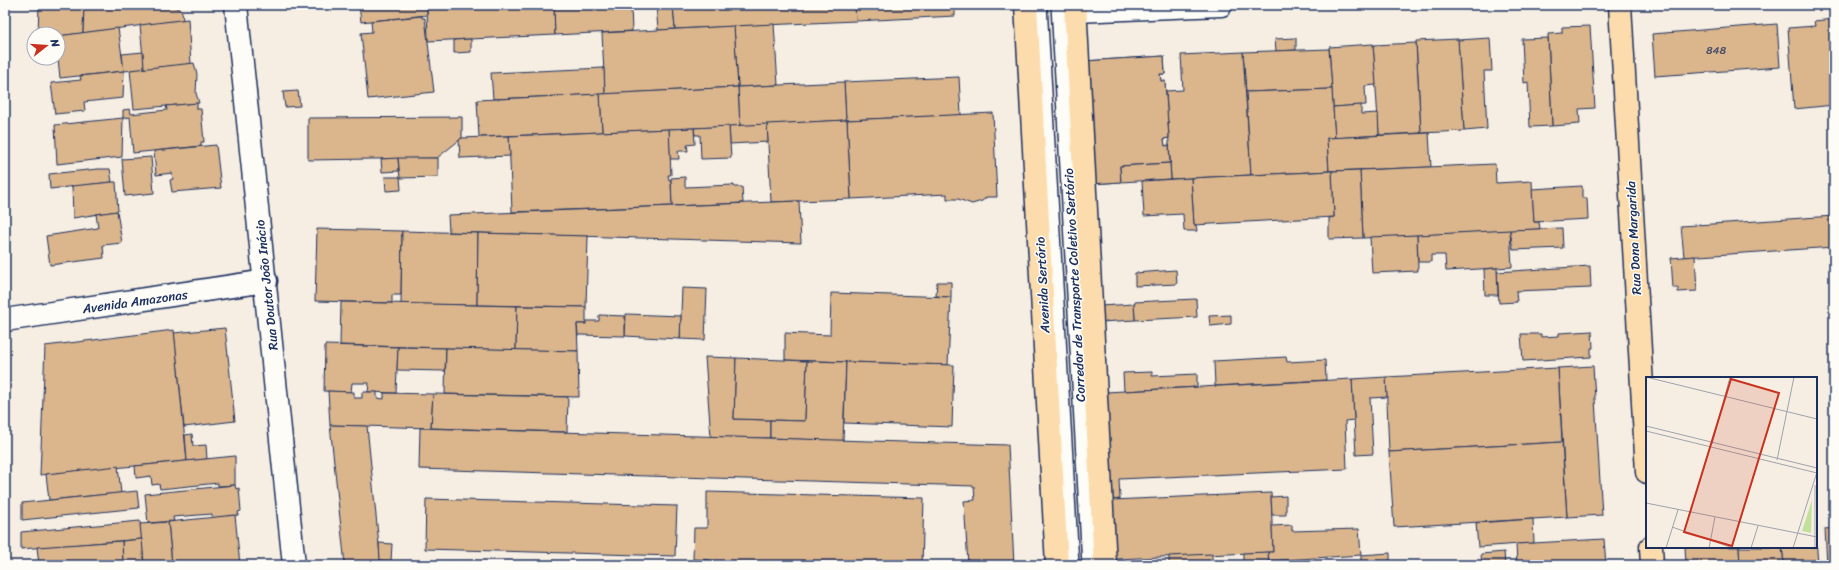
<svg xmlns="http://www.w3.org/2000/svg" width="1839" height="570" font-family="Sriracha,sans-serif">
<style>
.building{fill:#dbb58c;stroke:#1b2f5e;fill-rule:evenodd}
.lines{fill:none;stroke-linecap:round;stroke-linejoin:round}
.service-casing{stroke:#1b2f5e;stroke-width:18}
.minor-casing{stroke:#1b2f5e;stroke-width:25}
.primary-casing{stroke:#1b2f5e;stroke-width:25}
.service{stroke:#fdfcf7;stroke-width:15}
.minor{stroke:#fdfcf7;stroke-width:22}
.primary{stroke:#fcdcac;stroke-width:22}
.labels{text-anchor:middle;stroke-width:3;stroke-linejoin:round;paint-order:stroke}
.number-label{font-size:11px;fill:#4b506a}
.street-label{font-size:13px;fill:#1b2f5e;stroke:#fdfcf7}
.inset-road{fill:none;stroke:#9ea2ad;stroke-width:1}
.view{fill:#c8321e;fill-opacity:0.15;stroke:#c8321e;stroke-width:2}
.inset-edge{fill:none;stroke:#1b2f5e;stroke-width:2}
</style>
<rect width="100%" height="100%" fill="#f6eee2"/>
<filter id="ink" filterUnits="userSpaceOnUse"><feTurbulence type="fractalNoise" baseFrequency=".025" numOctaves="2"/><feDisplacementMap in="SourceGraphic" scale="8" xChannelSelector="R" yChannelSelector="G"/><feConvolveMatrix kernelMatrix="1 2 1 2 8 2 1 2 1" color-interpolation-filters="sRGB"/></filter>
<g filter="url(#ink)">
<g class="building">
<polygon points="39,5 84,5 83,33 58,36 58,34 38,34"/>
<polygon points="84,5 175,5 176,8 179,8 182,12 183,20 83,33"/>
<polygon points="359,5 427,5 427,15 361,22"/>
<polygon points="427,5 554,5 555,35 428,41"/>
<polygon points="554,5 641,5 641,6 631,7 632,31 555,35"/>
<polygon points="656,5 673,5 675,29 658,30"/>
<polygon points="673,5 855,5 856,21 675,29"/>
<polygon points="855,5 955,5 955,16 856,21"/>
<polygon points="422,16 422,18 425,18 434,92 368,99 361,33 372,32 371,21"/>
<polygon points="188,19 191,64 144,69 140,25"/>
<polygon points="1834,19 1834,105 1794,109 1788,28 1815,26 1814,21"/>
<polygon points="774,24 778,85 738,87 734,26"/>
<polygon points="1777,24 1780,67 1655,76 1652,34"/>
<polygon points="734,26 738,87 605,94 602,33"/>
<polygon points="1590,26 1595,108 1579,109 1580,124 1552,126 1548,34 1562,33 1562,27"/>
<polygon points="118,28 124,71 60,78 58,58 58,36"/>
<polygon points="1296,38 1296,50 1276,51 1275,39"/>
<polygon points="1490,38 1492,71 1484,71 1487,129 1464,131 1458,40"/>
<polygon points="1548,38 1552,126 1530,127 1528,82 1524,83 1522,39"/>
<polygon points="471,39 471,52 454,53 454,40"/>
<polygon points="1458,39 1464,131 1421,133 1416,41"/>
<polygon points="1416,43 1421,133 1379,135 1373,45"/>
<polygon points="1373,44 1376,85 1365,86 1366,105 1333,107 1329,47"/>
<polygon points="1329,49 1332,89 1246,92 1243,52"/>
<polygon points="143,52 144,69 124,71 122,54"/>
<polygon points="1243,52 1251,175 1171,179 1166,91 1183,90 1181,55"/>
<path d="M1164 56 1165 74H1160L1161 81H1165L1166 98 1129 101 1131 123 1168 121 1169 138 1164 139 1165 146 1169 145 1170 163 1120 166 1121 182 1091 184 1084 61ZM1144 75H1148L1149 81 1144 82ZM1114 95 1117 142H1108L1105 96ZM1148 140H1152V147H1148Z"/>
<polygon points="1164,56 1165,74 1160,74 1161,81 1165,81 1169,138 1164,139 1165,146 1169,145 1170,163 1120,166 1121,182 1091,184 1084,61"/>
<polygon points="194,63 197,74 196,93 199,103 134,109 130,70"/>
<polygon points="604,68 605,94 493,99 491,73"/>
<polygon points="124,71 123,98 84,102 85,111 55,114 51,83 81,80 80,76"/>
<polygon points="959,77 961,115 846,120 844,82"/>
<polygon points="844,82 846,120 740,126 738,87"/>
<polygon points="738,87 740,126 602,132 600,94"/>
<polygon points="1332,89 1335,138 1327,138 1329,171 1251,175 1246,92"/>
<polygon points="298,91 300,106 285,107 283,92"/>
<polygon points="600,94 602,132 479,137 477,100"/>
<polygon points="197,103 197,109 201,109 204,142 201,142 201,146 133,153 130,117 123,118 123,110 130,109 131,114 167,110 166,106"/>
<polygon points="1361,105 1361,114 1378,113 1379,135 1335,138 1333,107"/>
<polygon points="993,113 997,197 987,197 982,201 972,204 958,199 947,199 947,194 851,199 847,120"/>
<polygon points="462,117 462,138 437,158 308,160 308,118"/>
<polygon points="123,118 122,157 57,164 55,125"/>
<polygon points="846,120 847,120 851,199 771,202 767,124"/>
<polygon points="767,124 768,142 730,144 729,126"/>
<polygon points="729,126 731,158 701,159 700,135 695,135 694,128"/>
<polygon points="694,128 695,144 687,145 688,151 678,151 679,159 670,159 669,129"/>
<polygon points="669,129 671,175 668,175 669,180 671,180 672,206 512,212 509,136"/>
<polygon points="1429,133 1431,167 1329,171 1327,138"/>
<polygon points="509,136 510,156 460,158 459,140 462,138"/>
<polygon points="216,145 221,188 172,192 170,180 173,179 172,173 156,175 154,151"/>
<polygon points="151,157 154,193 125,196 122,159"/>
<polygon points="398,158 399,171 382,172 381,159"/>
<polygon points="398,158 438,158 438,177 400,178"/>
<polygon points="1170,163 1171,179 1121,182 1120,166"/>
<polygon points="1495,164 1496,183 1532,181 1534,222 1539,222 1540,229 1363,238 1360,170"/>
<polygon points="98,169 110,169 112,182 50,189 49,174"/>
<polygon points="1360,170 1363,238 1329,239 1329,218 1334,217 1332,171"/>
<polygon points="1332,171 1334,217 1194,225 1191,178"/>
<polygon points="385,177 400,177 401,190 386,191"/>
<polygon points="685,177 685,187 734,185 734,187 742,187 743,203 672,206 671,178"/>
<polygon points="1191,178 1194,225 1196,225 1197,231 1184,231 1183,214 1144,216 1142,181"/>
<polygon points="112,182 116,182 118,211 73,218 72,186"/>
<polygon points="1582,186 1582,198 1587,198 1588,219 1534,222 1532,189"/>
<polygon points="799,201 801,243 449,232 448,215"/>
<polygon points="117,211 122,243 103,245 104,258 50,265 46,236 98,228 96,214"/>
<polygon points="1834,216 1834,247 1684,257 1681,226"/>
<polygon points="1562,228 1563,248 1513,250 1510,230"/>
<polygon points="317,229 402,231 401,295 392,295 392,303 315,301"/>
<polygon points="1510,230 1512,267 1446,271 1445,255 1431,255 1431,262 1418,262 1417,235"/>
<polygon points="402,231 478,233 477,305 401,304"/>
<polygon points="478,233 588,236 586,307 477,305"/>
<polygon points="1417,235 1418,271 1372,273 1370,237"/>
<polygon points="1695,256 1697,291 1678,292 1678,288 1673,288 1671,258"/>
<polygon points="1590,266 1591,288 1516,291 1517,302 1499,303 1497,272"/>
<polygon points="1497,268 1498,295 1485,295 1484,269"/>
<polygon points="1176,270 1177,284 1135,286 1135,273"/>
<polygon points="937,282 951,282 951,297 936,296"/>
<polygon points="682,288 707,289 705,340 680,339"/>
<polygon points="831,293 951,297 948,365 785,360 785,333 830,335"/>
<polygon points="1196,299 1197,317 1135,320 1134,302"/>
<polygon points="341,302 517,306 516,350 340,345"/>
<polygon points="1134,304 1135,320 1101,322 1100,306"/>
<polygon points="517,306 586,307 586,324 577,324 578,351 516,350"/>
<polygon points="626,314 681,316 680,339 625,336"/>
<polygon points="599,315 625,316 625,336 578,335 577,324 586,324 586,321 599,321"/>
<polygon points="1231,315 1231,324 1210,326 1209,316"/>
<polygon points="225,328 235,421 184,427 174,333"/>
<polygon points="174,330 187,461 40,475 45,346"/>
<polygon points="1592,331 1593,348 1591,348 1591,357 1523,361 1521,334 1541,334 1541,337 1559,336 1559,333"/>
<polygon points="325,345 398,347 396,393 368,392 369,383 352,383 351,392 324,391"/>
<polygon points="398,347 446,348 445,371 397,370"/>
<polygon points="446,348 578,351 579,397 445,394"/>
<polygon points="705,357 736,358 734,419 770,420 770,438 711,437"/>
<polygon points="1286,357 1287,362 1325,360 1326,380 1215,386 1214,361"/>
<polygon points="736,358 807,361 805,421 734,419"/>
<polygon points="807,361 846,362 843,441 770,438 770,420 805,421"/>
<polygon points="846,362 954,365 952,427 844,423"/>
<polygon points="1593,366 1602,515 1567,517 1558,368"/>
<polygon points="1558,368 1562,442 1389,452 1386,377"/>
<polygon points="1152,372 1152,376 1197,374 1197,387 1124,391 1123,373"/>
<polygon points="1386,377 1387,397 1370,398 1373,454 1356,455 1352,379"/>
<polygon points="1352,379 1354,420 1345,421 1347,469 1119,479 1120,499 1112,500 1106,392"/>
<polygon points="328,391 354,392 354,398 362,398 362,392 377,392 377,398 384,399 384,393 433,394 431,428 330,425"/>
<polygon points="433,394 568,397 567,432 431,428"/>
<polygon points="330,425 367,426 381,565 345,565"/>
<polygon points="420,428 1008,445 1014,565 968,565 964,501 975,500 974,486 419,469"/>
<polygon points="192,434 193,446 206,445 207,459 187,461 185,435"/>
<polygon points="1562,442 1567,517 1394,527 1389,452"/>
<polygon points="235,456 235,485 218,486 218,483 160,489 159,484 152,485 151,476 136,478 135,466"/>
<polygon points="118,466 121,493 49,500 46,474"/>
<polygon points="235,485 236,489 239,488 241,511 238,512 239,515 212,518 212,514 173,517 174,521 148,523 145,494"/>
<polygon points="137,491 139,508 22,520 22,503"/>
<polygon points="707,492 924,498 922,565 710,565 710,560 693,559 694,528 707,528"/>
<polygon points="1271,493 1273,552 1116,559 1112,500"/>
<polygon points="1286,496 1286,515 1272,515 1271,497"/>
<polygon points="426,499 677,506 675,556 425,549"/>
<polygon points="235,515 240,565 172,565 168,522"/>
<polygon points="1533,519 1534,543 1478,547 1476,523"/>
<polygon points="140,521 142,539 21,549 21,532"/>
<polygon points="168,522 172,565 144,565 140,524"/>
<polygon points="1292,525 1292,531 1359,529 1361,555 1269,561 1268,552 1273,552 1272,526"/>
<polygon points="1834,528 1834,565 1827,565 1825,529"/>
<polygon points="1816,536 1818,565 1784,565 1782,547 1816,547"/>
<polygon points="142,539 144,565 123,565 122,541"/>
<polygon points="1604,539 1606,565 1517,565 1516,544"/>
<polygon points="122,541 123,565 39,565 37,547"/>
<polygon points="379,543 392,544 391,561 380,560"/>
<polygon points="1685,547 1739,547 1740,565 1686,565"/>
<polygon points="1739,547 1782,547 1784,565 1740,565"/>
<polygon points="1268,552 1269,565 1243,565 1243,553"/>
<polygon points="1504,552 1505,565 1482,565 1481,554"/>
<polygon points="1390,553 1390,565 1361,565 1361,555"/>
<polygon points="1212,554 1212,565 1169,565 1169,556"/>
</g>
<g class="lines">
<g class="service-casing">
<g id="service">
<polyline points="1039,5 1071,565"/>
<polyline points="1059,5 1090,565"/>
</g>
</g>
<g class="minor-casing">
<g id="minor">
<polyline points="236,5 294,565"/>
<polyline points="1076,11 1221,5"/>
<polyline points="5,320 266,281"/>
</g>
</g>
<g class="primary-casing">
<g id="primary">
<polyline points="1026,5 1057,565"/>
<polyline points="1075,5 1105,565"/>
<polyline points="1620,5 1647,472"/>
<polyline points="1651,547 1652,565"/>
</g>
</g>
<use href="#service" class="service"/>
<use href="#minor" class="minor"/>
<use href="#primary" class="primary"/>
</g>
</g>
<g class="labels">
<g class="number-label">
<text x="1716" y="54">848</text>
</g>
<g class="street-label">
<text transform="translate(1633 238) rotate(-93)" y="5">Rua Dona Margarida</text>
<text transform="translate(266 285) rotate(-96)" y="5">Rua Doutor João Inácio</text>
<text transform="translate(1042 285) rotate(-93)" y="5">Avenida Sertório</text>
<text transform="translate(1074 285) rotate(-93)" y="5">Corredor de Transporte Coletivo Sertório</text>
<text transform="translate(135 301) rotate(-8)" y="5">Avenida Amazonas</text>
</g>
</g>
<g transform="translate(1646 377)">
<rect width="171" height="171" fill="#f6eee2"/>
<path d="M166 123 165 155V156L156 154Z" fill="#c1e19a"/>
<path class="inset-road" d="M0 0 171 42M0 49 171 91M0 54 171 96M66 67 84 0M131 83 148 0M169 108V171M0 126 171 160M26 150 87 171M20 171 32 133M63 171 69 140M105 171 112 149M147 171 171 95"/>
<path class="view" d="M85 2 133 16 86 169 38 155Z"/>
<rect width="171" height="171" class="inset-edge"/>
</g>
<rect width="1839" height="570" fill="none" stroke="#fdfcf7" stroke-width="20"/>
<rect x="10" y="10" width="1819" height="550" fill="none" stroke="#1b2f5e" stroke-width="1.5" filter="url(#ink)"/>
<g transform="translate(46 46) rotate(73)"><circle r="19" fill="#fdfcf7" stroke="#a3aaba"/>
<path d="M0-3L7 15L0 10L-7 15Z" fill="#c8321e"/>
<text y="-6" font-size="11" font-weight="bold" text-anchor="middle" fill="#1b2f5e">N</text>
</g>
</svg>
